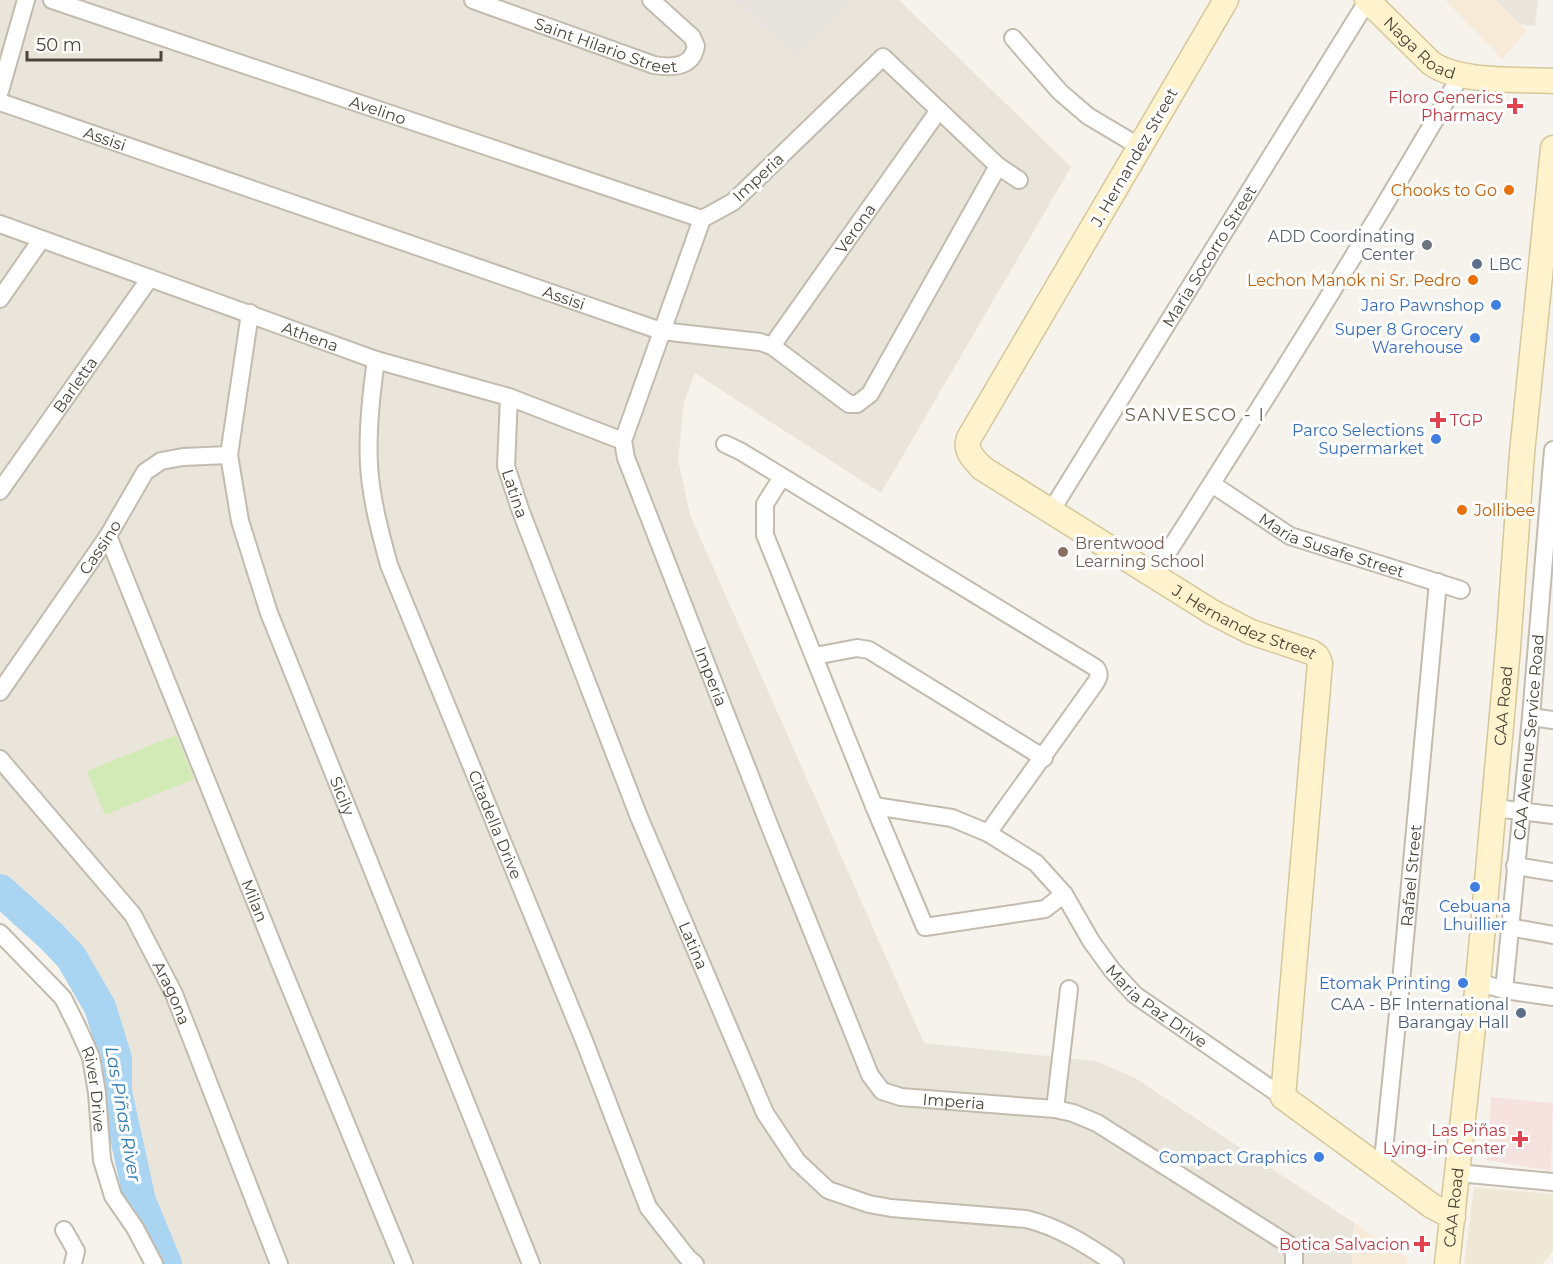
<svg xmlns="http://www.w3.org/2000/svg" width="1553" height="1264" font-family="Montserrat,sans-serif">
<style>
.residential{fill:#eae5da}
.commercial{fill:#f7ead8}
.industrial{fill:#e6e2dd}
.education{fill:#efe8d6}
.medical{fill:#f6e3e0}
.green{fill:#d2eab5}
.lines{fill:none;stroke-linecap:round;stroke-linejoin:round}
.river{stroke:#a9d4f2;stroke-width:32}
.street-casing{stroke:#c2bbae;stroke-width:20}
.secondary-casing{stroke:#d6c79b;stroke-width:27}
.street{stroke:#fff;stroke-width:16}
.secondary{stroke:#fff3cd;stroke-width:24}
.health-dot{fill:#e0444e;stroke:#fff;stroke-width:2}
.food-dot{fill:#e8710a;stroke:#fff;stroke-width:2}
.worship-dot{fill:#6b7280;stroke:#fff;stroke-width:2}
.service-dot{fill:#5c6f8a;stroke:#fff;stroke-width:2}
.shop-dot{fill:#3f7fe0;stroke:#fff;stroke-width:2}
.education-dot{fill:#8d6e63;stroke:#fff;stroke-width:2}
.labels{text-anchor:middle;stroke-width:6;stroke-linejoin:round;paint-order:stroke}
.street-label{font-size:16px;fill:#4b4439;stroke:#fff}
.health-label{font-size:16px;fill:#be3a42;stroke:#fff;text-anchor:end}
.food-label{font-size:16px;fill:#c56008;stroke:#fff;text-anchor:end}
.worship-label{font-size:16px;fill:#5b616d;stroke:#fff;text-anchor:end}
.service-label{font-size:16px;fill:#4e5e75;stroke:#fff;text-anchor:start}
.shop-label{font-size:16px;fill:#366cbe;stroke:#fff;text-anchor:end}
.education-label{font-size:16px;fill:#785e54;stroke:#fff;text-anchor:start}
.neighbourhood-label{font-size:18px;letter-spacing:1.5px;fill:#6e6250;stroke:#fff}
.water-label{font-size:18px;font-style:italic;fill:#2e7ab2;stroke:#fff}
</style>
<rect width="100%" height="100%" fill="#f6f3ec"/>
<g class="residential">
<polygon points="0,0 735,0 796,57 853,0 899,0 1071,167 881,493 695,373 684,402 678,460 690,515 924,1043 1096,1061 1135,1078 1354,1223 1352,1264 166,1264 140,1201 116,1092 116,1059 100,1007 71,957 51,936 0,890"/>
<polygon points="1496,0 1538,0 1535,26 1519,24"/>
</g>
<g class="commercial">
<polygon points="1445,0 1496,0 1527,31 1502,59"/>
<polygon points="1354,1223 1408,1258 1407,1264 1352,1264"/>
</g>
<polygon class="industrial" points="735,0 853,0 796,57"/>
<polygon class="education" points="1474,1187 1553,1194 1553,1252 1542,1264 1464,1264"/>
<polygon class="medical" points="1491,1097 1553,1103 1551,1171 1487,1160"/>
<polygon class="green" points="176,735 194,779 105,815 87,771"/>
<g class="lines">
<polyline class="river" points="0,890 51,936 71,957 100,1007 116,1059 116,1092 140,1201 166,1264"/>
<g class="street-casing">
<g id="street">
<path id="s1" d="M52 0 702 219"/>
<path id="s2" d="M473 0 654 65C672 68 692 68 696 46L692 37 651 0"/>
<polyline points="1013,38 1060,92 1088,116 1140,147"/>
<polyline points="0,91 26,0"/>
<path id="s3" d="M0 102 661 331 760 342 772 346 849 404H857L870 394 998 166"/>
<path id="s4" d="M1019 180 998 166 883 57 733 202 702 219 623 441 626 458 770 827 870 1075 882 1091 901 1097 1055 1109 1073 1113 1097 1123 1288 1244 1294 1252V1264"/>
<path id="s5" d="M0 224 376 360 509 397 623 441"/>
<polyline points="0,299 41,240"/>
<path id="s6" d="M250 313 229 455 240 521 269 613 531 1264"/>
<path id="s7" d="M772 346 939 110"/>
<path id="s8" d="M376 360C371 395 367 430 369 465 371 499 380 532 389 565L583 1038 648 1207 687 1257 695 1264"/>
<path id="s9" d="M509 397 506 466 520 509 639 817 765 1113 797 1161 828 1190 869 1204 891 1208 1026 1219C1059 1227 1087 1245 1115 1264"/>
<path d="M725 444 740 451 1096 668C1101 675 1098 679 1094 685L988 833"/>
<polyline points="782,477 765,504 765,535 874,806 925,927 1045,909 1064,894"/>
<path id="s10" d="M1212 484 1290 536 1461 590"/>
<path id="s11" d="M0 491 150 278"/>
<path id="s12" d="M1051 511 1368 0"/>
<path id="s13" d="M108 536 280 963 404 1264"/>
<path d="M1154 574C1259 410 1363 245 1461 75"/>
<polyline points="815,656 857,648 869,650 1044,758"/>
<path id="s14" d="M0 692 108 536 145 472 161 461 183 457 229 455"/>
<polyline points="1531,717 1553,720"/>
<path id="s15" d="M0 759 133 915 174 994 279 1264"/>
<path id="s16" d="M874 806 952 818 988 833 1036 863 1064 894 1091 941 1112 970 1135 995 1283 1097"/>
<polyline points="1494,808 1553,815"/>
<polyline points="1515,866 1553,872"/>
<polyline points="1509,927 1553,935"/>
<path id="s17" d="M0 933 63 998 76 1024 91 1057 97 1093 102 1160 113 1196 135 1228 154 1264"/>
<polyline points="1478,982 1504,990 1553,997"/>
<path id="s18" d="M1504 990 1531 717 1553 450"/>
<polyline points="1055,1109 1069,989"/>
<path id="s19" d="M1382 1170 1399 1003 1438 582"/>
<polyline points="1458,1173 1553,1182"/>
<polyline points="64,1230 76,1251 73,1264"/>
</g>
</g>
<g class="secondary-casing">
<g id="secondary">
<path id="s20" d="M1226 0 969 438C964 451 974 459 982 468L1212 612 1251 632 1311 652 1317 656 1320 663 1283 1097 1432 1206 1453 1217"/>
<path id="s21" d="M1367 0 1431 63C1458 83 1519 79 1553 81"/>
<path id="s22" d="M1447 1264 1478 982 1508 648 1522 453 1553 148"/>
</g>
</g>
<use href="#street" class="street"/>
<use href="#secondary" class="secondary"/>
</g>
<g class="health-dot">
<path d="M1512 97h6v6h6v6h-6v6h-6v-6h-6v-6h6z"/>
<path d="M1435 411h6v6h6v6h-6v6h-6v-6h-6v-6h6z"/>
<path d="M1517 1130h6v6h6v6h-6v6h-6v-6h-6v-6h6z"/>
<path d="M1419 1235h6v6h6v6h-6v6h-6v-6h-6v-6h6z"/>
</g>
<g class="food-dot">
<circle cx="1509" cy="190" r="6"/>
<circle cx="1473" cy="280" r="6"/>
<circle cx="1462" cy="510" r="6"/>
</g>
<circle class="worship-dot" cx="1427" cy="245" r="6"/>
<g class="service-dot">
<circle cx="1477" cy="264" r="6"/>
<circle cx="1521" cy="1013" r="6"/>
</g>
<g class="shop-dot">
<circle cx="1496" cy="305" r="6"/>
<circle cx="1475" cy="338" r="6"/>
<circle cx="1436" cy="439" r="6"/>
<circle cx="1475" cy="887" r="6"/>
<circle cx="1463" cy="983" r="6"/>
<circle cx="1319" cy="1157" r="6"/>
</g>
<circle class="education-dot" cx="1063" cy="552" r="6"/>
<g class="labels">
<g class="street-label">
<text dy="6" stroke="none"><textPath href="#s2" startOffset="141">Saint Hilario Street</textPath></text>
<text dy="6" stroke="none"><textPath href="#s21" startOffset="72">Naga Road</textPath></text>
<text dy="6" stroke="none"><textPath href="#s1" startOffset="344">Avelino</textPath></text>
<text dy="6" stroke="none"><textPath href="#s3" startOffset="111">Assisi</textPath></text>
<text transform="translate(1134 157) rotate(-60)" y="6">J. Hernandez Street</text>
<text transform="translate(758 177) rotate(-43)" y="6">Imperia</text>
<text dy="6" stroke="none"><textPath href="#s7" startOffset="144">Verona</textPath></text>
<text dy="6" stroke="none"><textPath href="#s12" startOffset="300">Maria Socorro Street</textPath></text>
<text dy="6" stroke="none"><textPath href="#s3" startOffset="597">Assisi</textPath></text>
<text dy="6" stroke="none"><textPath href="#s5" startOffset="330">Athena</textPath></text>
<text dy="6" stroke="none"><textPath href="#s11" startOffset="130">Barletta</textPath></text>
<text dy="6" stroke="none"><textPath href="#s9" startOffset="98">Latina</textPath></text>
<text dy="6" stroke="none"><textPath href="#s10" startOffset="136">Maria Susafe Street</textPath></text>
<text dy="6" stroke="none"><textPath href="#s14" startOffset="176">Cassino</textPath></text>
<text dy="6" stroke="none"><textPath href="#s20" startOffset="848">J. Hernandez Street</textPath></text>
<text dy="6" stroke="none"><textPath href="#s4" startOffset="915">Imperia</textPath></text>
<text dy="6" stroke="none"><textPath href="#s22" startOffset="561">CAA Road</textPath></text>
<text dy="6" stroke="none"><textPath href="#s18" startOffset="254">CAA Avenue Service Road</textPath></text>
<text dy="6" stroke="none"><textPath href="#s6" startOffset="504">Sicily</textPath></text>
<text dy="6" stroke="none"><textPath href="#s8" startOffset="488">Citadella Drive</textPath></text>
<text dy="6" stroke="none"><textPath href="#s19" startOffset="296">Rafael Street</textPath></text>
<text dy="6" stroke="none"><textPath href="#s13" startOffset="393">Milan</textPath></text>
<text dy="6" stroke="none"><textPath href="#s9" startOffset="584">Latina</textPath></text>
<text dy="6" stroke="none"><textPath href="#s15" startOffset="292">Aragona</textPath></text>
<text dy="6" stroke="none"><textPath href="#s16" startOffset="364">Maria Paz Drive</textPath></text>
<text dy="6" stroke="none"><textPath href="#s17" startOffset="188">River Drive</textPath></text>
<text dy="6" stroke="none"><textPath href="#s4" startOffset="1437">Imperia</textPath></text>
<text dy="6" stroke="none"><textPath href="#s22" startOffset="57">CAA Road</textPath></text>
</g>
<g class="health-label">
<text x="1503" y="103">Floro Generics<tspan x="1503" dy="18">Pharmacy</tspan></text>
<text x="1450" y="426" text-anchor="start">TGP</text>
<text x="1506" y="1136">Las Piñas<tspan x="1506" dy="18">Lying-in Center</tspan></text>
<text x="1410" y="1250">Botica Salvacion</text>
</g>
<g class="food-label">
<text x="1497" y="196">Chooks to Go</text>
<text x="1461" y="286">Lechon Manok ni Sr. Pedro</text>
<text x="1474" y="516" text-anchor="start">Jollibee</text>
</g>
<g class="worship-label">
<text x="1415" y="242">ADD Coordinating<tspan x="1415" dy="18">Center</tspan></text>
</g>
<g class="service-label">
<text x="1489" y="270">LBC</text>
<text x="1509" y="1010" text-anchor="end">CAA - BF International<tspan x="1509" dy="18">Barangay Hall</tspan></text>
</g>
<g class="shop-label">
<text x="1484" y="311">Jaro Pawnshop</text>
<text x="1463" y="335">Super 8 Grocery<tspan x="1463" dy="18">Warehouse</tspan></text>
<text x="1424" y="436">Parco Selections<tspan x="1424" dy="18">Supermarket</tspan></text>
<text x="1475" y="912" text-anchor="middle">Cebuana<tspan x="1475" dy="18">Lhuillier</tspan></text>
<text x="1451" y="989">Etomak Printing</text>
<text x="1307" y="1163">Compact Graphics</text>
</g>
<g class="education-label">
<text x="1075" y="549">Brentwood<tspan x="1075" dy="18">Learning School</tspan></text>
</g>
<g class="neighbourhood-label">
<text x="1195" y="421">SANVESCO - I</text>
</g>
<g class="water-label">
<text transform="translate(123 1114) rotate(80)" y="6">Las Piñas River</text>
</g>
</g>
<path d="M27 51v9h134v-9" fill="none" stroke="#4b4439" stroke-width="3"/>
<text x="36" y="51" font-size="18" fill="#4b4439" stroke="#ffffff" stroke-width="4.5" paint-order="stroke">50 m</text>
</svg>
